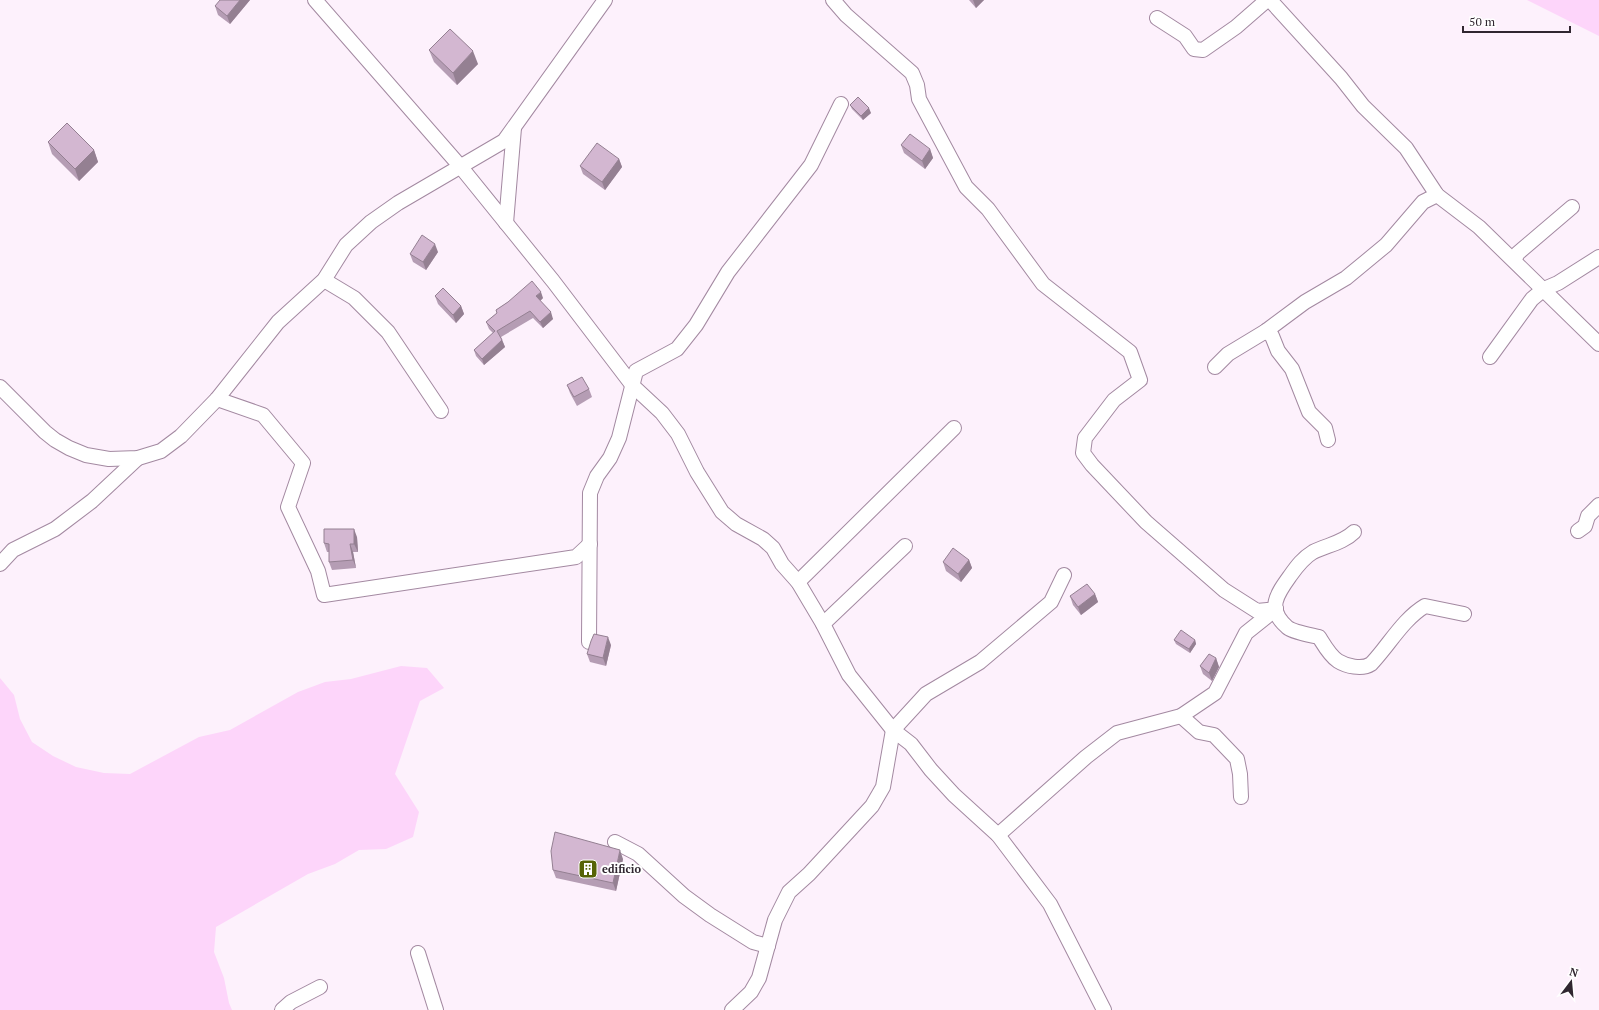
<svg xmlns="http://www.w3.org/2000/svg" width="1599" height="1010" font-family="'PT Serif',serif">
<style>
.green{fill:#fdd5fa}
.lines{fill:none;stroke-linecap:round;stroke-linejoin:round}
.minor-casing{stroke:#a389a1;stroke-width:16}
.minor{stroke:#fff;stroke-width:14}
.wall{fill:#b59db4}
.shaded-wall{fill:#948092}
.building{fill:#d3b7d1;stroke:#948092}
.labels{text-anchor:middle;stroke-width:4;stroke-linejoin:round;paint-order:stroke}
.poi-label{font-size:11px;font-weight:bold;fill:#302630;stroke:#fff;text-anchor:start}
</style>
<rect width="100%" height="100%" fill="#fdf1fc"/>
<g class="green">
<polygon points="1527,0 1599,0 1599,36"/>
<polygon points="401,666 427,668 444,688 420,701 395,774 419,812 413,837 386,849 359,850 335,864 308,874 216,927 214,952 224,978 229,1003 232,1010 0,1010 0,678 14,695 20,719 32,742 53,756 76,767 104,773 130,774 199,737 230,730 298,692 325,682 351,679"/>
</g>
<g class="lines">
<g class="minor-casing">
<g id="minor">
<polyline points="315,0 460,166 553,281 633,386 662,413 678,434 697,472 722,512 736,524 763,539 773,548 782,564 798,582 823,624 849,675 893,730 911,744 931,770 954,795 998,835 1050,904 1104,1010"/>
<polyline points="833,0 846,15 912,73 917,85 919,99 966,187 988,209 1043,284 1130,352 1140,380 1114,400 1085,438 1083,453 1092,465 1146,522 1224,590 1257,611 1276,609"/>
<polyline points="1270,0 1341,78 1363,106 1406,148 1437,195 1479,227 1599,344"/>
<polyline points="1157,18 1185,36 1194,49 1203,50 1236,27 1267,0"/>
<polyline points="506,223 514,128"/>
<polyline points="1514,260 1518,253 1572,207"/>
<polyline points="324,280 354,298 388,332 441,411"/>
<polyline points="1266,331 1272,336 1278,351 1292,369 1309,412 1325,428 1328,440"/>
<polyline points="1490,357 1532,299 1544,289 1558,283 1599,257"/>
<polyline points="1215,367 1228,354 1266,331 1305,302 1346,278 1386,245 1423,202 1437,195"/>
<polyline points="0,387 45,432 55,440 69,448 86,455 109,459 138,458 161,451 181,436 217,399 278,322 324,280 346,245 371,222 398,203 504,141 605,0"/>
<polyline points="217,399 263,415 303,463 288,507 318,571 324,595 576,557 590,544"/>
<polyline points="1578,531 1585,526 1588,516 1599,505"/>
<path d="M1354 532C1343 543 1327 545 1313 552 1303 558 1297 566 1290 576 1277 594 1266 609 1287 627 1292 632 1311 635 1319 637 1324 645 1330 656 1338 661 1346 666 1362 670 1371 664 1375 660 1379 655 1383 650 1395 635 1408 616 1425 606L1464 614"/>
<polyline points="0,564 13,550 55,529 92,501 138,458"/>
<polyline points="798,582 954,428"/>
<polyline points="823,624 905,546"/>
<polyline points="589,642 590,493 597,476 610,458 619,438 636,371 677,349 696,325 728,272 811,165 841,104"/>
<polyline points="1181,716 1199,732 1214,735 1237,759 1240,774 1241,797"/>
<polyline points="998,835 1086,757 1117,733 1181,716 1215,693 1246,633 1276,609"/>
<polyline points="615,842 638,854 684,896 710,915 753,942 768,946"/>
<polyline points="418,953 436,1010"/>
<polyline points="282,1010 291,1002 320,987"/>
<polyline points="732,1010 751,992 759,978 775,920 789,892 809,874 872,806 883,787 893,730 926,694 980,662 1051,602 1064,575"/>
</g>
</g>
<use href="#minor" class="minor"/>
</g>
<g class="wall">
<polygon points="250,0 230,24 218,15 215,6"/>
<polygon points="969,0 984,0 976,8"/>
<polygon points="429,50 478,64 457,85 434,62"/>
<polygon points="850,105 871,113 863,120 852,109"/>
<polygon points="48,142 94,150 98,162 79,181 52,154"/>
<polygon points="901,145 930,149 933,158 925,169 904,153"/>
<polygon points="619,159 622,167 605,190 583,174 580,166"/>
<polygon points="438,252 426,270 413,262 410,254"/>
<polygon points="435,296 461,306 464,314 456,323 438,304"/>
<polygon points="543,298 540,301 553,319 543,328 533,318 501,337 505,347 484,365 476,356 474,350 493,333 489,329 486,322 497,313 496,310 508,302"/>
<polygon points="567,385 589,389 592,397 577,406 570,393"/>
<polygon points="357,537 358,552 353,552 356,568 332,570 329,562 329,552 327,552 324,543"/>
<polygon points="969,560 972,568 961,582 946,571 943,562"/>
<polygon points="1095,594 1098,602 1081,615 1073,605 1070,596"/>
<polygon points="1174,640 1195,640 1196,644 1190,653 1176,644"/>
<polygon points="611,645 606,666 590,662 587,654"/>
<polygon points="1216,658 1219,667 1212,681 1203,674 1200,666"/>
<polygon points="623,859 616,891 556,878 553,870"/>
</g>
<g class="shaded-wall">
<polygon points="240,0 250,0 230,24 227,16"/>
<polygon points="973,0 984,0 976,8"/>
<polygon points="473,51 478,64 457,85 453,73"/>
<polygon points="869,108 871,113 863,120 861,116"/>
<polygon points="930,149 933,158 925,169 922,161"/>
<polygon points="94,150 98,162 79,181 75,169"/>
<polygon points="619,159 622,167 605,190 602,182"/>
<polygon points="435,244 438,252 426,270 423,262"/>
<polygon points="541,292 543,298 538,303 536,296"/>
<polygon points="461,306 464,314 456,323 453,315"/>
<polygon points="551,312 553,319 543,328 540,322"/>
<polygon points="502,340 505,347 484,365 482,359"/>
<polygon points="354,529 357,537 358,552 354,544"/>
<polygon points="350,544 353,552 356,568 353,560"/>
<polygon points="969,560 972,568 961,582 958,574"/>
<polygon points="1095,594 1098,602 1081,615 1078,607"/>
<polygon points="608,637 611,645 606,666 603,658"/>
<polygon points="1195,640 1196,644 1190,653 1189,649"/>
<polygon points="1216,658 1219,667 1212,681 1209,673"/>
<polygon points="620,850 623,859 616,891 613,883"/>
</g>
<g class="building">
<polygon points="220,0 240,0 227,16 215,6"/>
<polygon points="450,29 473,51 453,73 429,50"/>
<polygon points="858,97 869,108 861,116 850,105"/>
<polygon points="67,123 94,150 75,169 48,142"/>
<polygon points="910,134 930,149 922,161 901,145"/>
<polygon points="597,143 619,159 602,182 580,166"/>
<polygon points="422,235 435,244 423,262 410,254"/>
<polygon points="532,281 541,292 536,296 551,312 540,322 530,311 497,331 502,340 482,359 474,350 495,331 486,322 497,313 496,310 508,302"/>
<polygon points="443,288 461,306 453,315 435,296"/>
<polygon points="582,377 589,389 574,397 567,385"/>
<polygon points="324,529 354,529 354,544 350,544 353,560 329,562 329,544 324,543"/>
<polygon points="953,548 969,560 958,574 943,562"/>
<polygon points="1087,584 1095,594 1078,607 1070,596"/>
<polygon points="1181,630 1195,640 1189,649 1174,640"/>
<polygon points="594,634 608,637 603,658 587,654 591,641"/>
<polygon points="1209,654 1216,658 1209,673 1200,666"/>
<polygon points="555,832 620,850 613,883 553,870 551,851"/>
</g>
<defs>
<g id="building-square" transform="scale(1)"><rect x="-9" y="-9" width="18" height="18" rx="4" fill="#566305" stroke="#fff"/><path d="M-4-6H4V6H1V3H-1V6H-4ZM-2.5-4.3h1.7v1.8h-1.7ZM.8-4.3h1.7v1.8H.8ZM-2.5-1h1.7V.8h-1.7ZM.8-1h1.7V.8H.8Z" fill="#fff"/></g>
</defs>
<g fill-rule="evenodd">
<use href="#building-square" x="588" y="869"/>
</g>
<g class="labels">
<g class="poi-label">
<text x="602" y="873">edificio</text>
</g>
</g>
<g transform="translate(1571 982) rotate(16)" stroke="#ffffff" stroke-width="3" paint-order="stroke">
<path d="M0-3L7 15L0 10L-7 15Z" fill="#302630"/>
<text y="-6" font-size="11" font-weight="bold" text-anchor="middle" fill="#302630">N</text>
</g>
<path d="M1463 26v6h107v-6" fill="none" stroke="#302630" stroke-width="2"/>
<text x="1469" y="26" font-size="12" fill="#302630" stroke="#ffffff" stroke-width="3" paint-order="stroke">50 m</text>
</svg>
